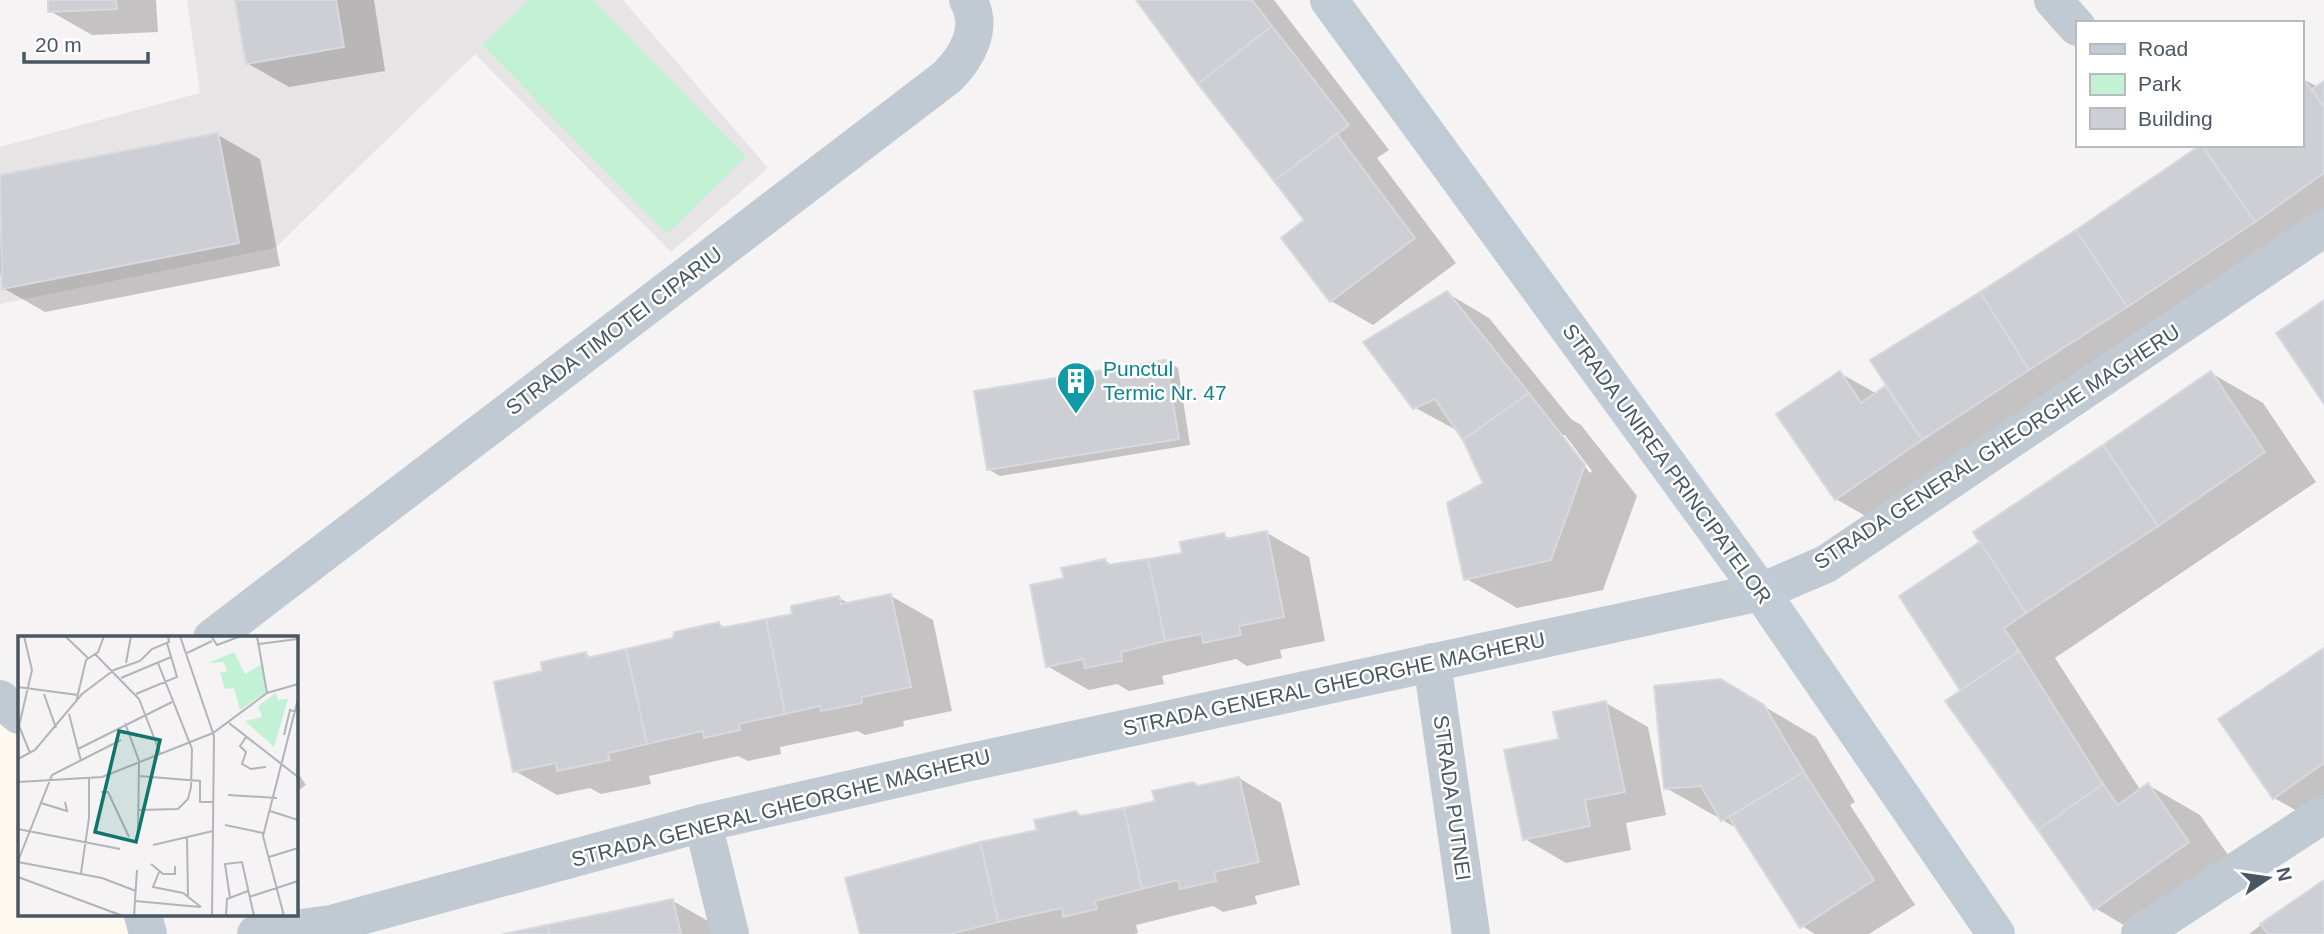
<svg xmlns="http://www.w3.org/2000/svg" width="2324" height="934" font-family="Helvetica,sans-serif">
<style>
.commercial{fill:#fdf9ef}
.education{fill:#e6e4e5}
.green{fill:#c3f1d5}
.shadow{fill:#0003;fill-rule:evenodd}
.building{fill:#cdcfd5;stroke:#d7d9de;stroke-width:2}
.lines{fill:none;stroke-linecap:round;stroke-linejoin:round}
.street{stroke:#c1cad2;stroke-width:38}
.secondary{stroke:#c1cbd6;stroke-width:38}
.labels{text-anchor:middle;stroke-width:5;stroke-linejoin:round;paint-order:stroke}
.street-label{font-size:21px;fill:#4a5661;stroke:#fff}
.culture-label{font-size:21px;fill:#0d838f;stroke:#fff;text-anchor:start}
.inset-road{fill:none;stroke:#b1b4b9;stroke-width:2}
.view{fill:#0f766e;fill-opacity:0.15;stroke:#0f766e;stroke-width:3.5}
.inset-edge{fill:none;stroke:#4a5661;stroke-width:3.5}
</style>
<rect width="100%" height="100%" fill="#f5f3f3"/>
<polygon class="commercial" points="0,699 19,715 19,915 143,915 148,934 0,934"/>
<polygon class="education" points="187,0 623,0 768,168 671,252 475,54 275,248 0,304 0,147 200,93"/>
<polygon class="green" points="529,0 593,0 746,157 667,234 482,45"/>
<g class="shadow">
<polygon points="50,0 156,0 158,32 92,35 50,11"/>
<polygon points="237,0 374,0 385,71 289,87 247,63"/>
<polygon points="1139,0 1274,0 1389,150 1377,158 1456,263 1373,325 1331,301 1283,238 1306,220"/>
<polygon points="2301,78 2318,87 2324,83 2324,240 1888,529 1836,499 1840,373 1877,394 2077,231 2203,145 2301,145"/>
<polygon points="218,135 260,159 280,266 45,312 3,288 0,271 0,177"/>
<path d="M1447 293 1489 318 1571 419 1581 425 1637 496 1603 590 1517 608 1465 578 1486 484 1458 431 1414 407ZM1560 435H1565L1592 471 1590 473Z"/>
<polygon points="1166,361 1178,368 1190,445 1000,476 988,469"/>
<polygon points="2211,373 2263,403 2316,482 2055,658 2141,791 2148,785 2200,815 2240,872 2139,934 2095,908 1963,690 1901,596 1982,543"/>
<polygon points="1267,533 1309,557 1325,641 1280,650 1282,658 1247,666 1236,659 1162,676 1164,684 1129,691 1117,684 1089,690 1047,666 1066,580 1105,561 1114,566 1184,554 1224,535 1232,540"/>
<polygon points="891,596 933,620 952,711 903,721 904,726 865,735 858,731 780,747 781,754 748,761 738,756 649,776 651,784 601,794 590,788 557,795 515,771 586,654 593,658 674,640 719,624 727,629 794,615 839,598 850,604"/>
<polygon points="2324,649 2324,826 2274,798"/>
<polygon points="1721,681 1816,737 1855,802 1850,805 1915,905 1869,934 1815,934 1802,926 1740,830 1666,788"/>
<polygon points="1606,703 1648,727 1666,815 1626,823 1631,850 1566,863 1525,839 1561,740"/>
<polygon points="296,770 306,785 296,792"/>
<polygon points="1239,778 1281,803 1300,885 1255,896 1257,904 1223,912 1213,906 1136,925 1138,933 1134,934 862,934 1039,831 1075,813 1082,817 1157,802"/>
<polygon points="2324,882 2324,934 2249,934 2261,925"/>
<polygon points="673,901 715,925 717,934 513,934"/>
</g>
<g class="building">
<polygon points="48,0 116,0 117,9 48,12"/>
<polygon points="235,0 336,0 344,47 246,64"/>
<polygon points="1136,0 1252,0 1272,26 1198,84"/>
<polygon points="1272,26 1349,125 1274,181 1198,84"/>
<polygon points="2301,76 2324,107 2324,173 2255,222 2202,145 2301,145"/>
<polygon points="2324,81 2324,107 2312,89"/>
<polygon points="218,133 239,243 2,289 0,175"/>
<polygon points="1337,134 1415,238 1330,302 1281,238 1304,220 1274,181"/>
<polygon points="2201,145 2255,222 2127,307 2076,230"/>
<polygon points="2076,230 2127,307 2029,370 1980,292"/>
<polygon points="1447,291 1529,393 1463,440 1435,399 1413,409 1363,342"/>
<polygon points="1980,292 2029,370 1922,440 1870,360"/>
<polygon points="2324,300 2324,404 2276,333"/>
<polygon points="1166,360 1179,439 987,470 974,391"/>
<polygon points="1840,371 1861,403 1885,386 1922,440 1835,500 1776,414"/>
<polygon points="2211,371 2265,452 2158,526 2103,445"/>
<polygon points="1529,393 1585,465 1551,560 1464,580 1447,503 1483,483 1463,440"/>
<polygon points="2103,445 2158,526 2026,613 1973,532"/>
<polygon points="1267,531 1284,617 1239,626 1241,635 1203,643 1202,634 1165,641 1148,559 1182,553 1180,542 1224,533 1226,539"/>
<polygon points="1980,542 2026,613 2004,628 2019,651 1960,690 1899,596"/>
<polygon points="1105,559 1107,565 1148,559 1165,641 1121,652 1122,661 1085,668 1083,659 1046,667 1030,585 1064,578 1061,568"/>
<polygon points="891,594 911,687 862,697 862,703 821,711 820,706 785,714 766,619 792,614 791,606 839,596 841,604"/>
<polygon points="766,619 785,714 739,724 740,730 704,738 703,731 647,744 626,649 673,638 674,632 719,622 721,628"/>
<polygon points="2324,648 2324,763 2273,799 2218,719"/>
<polygon points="626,649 647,744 608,753 610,760 557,771 556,763 513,772 494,682 542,671 541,662 586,652 587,658"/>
<polygon points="2019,651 2103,784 2038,830 1945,701"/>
<polygon points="1721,679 1764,705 1804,772 1721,821 1701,786 1664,789 1654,686"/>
<polygon points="1606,701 1625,792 1585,800 1590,826 1523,840 1504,750 1559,739 1553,712"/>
<polygon points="1804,772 1874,880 1800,928 1729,817"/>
<polygon points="1239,777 1259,862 1214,872 1216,881 1180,889 1178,880 1142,889 1124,808 1155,801 1152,791 1193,782 1198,786"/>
<polygon points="2148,783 2189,842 2094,910 2038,830 2103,784 2118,805"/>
<polygon points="1124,808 1142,889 1095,901 1097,909 1063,917 1062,908 998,922 980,842 1037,830 1034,820 1076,811 1080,816"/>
<polygon points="980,842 998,922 950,934 860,934 845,878"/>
<polygon points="2324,880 2324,934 2268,934 2260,924"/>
<polygon points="673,899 681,934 549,934 547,925"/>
<polygon points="547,925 549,934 503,934"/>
</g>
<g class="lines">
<g class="street">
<polyline points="2053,0 2077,27"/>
<path d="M212 638 947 77C967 57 984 28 968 0"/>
<polyline points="1432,662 1471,934"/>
<polyline points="0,699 19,715"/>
<polyline points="703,823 730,934"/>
<polyline points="143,915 148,934"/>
<polyline points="256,934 331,924 703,823 966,763 1761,592 1826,564 2324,228"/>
<polyline points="2140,934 2324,814"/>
</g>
<polyline class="secondary" points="1329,0 1761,592 1996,934"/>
</g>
<defs>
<g id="building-pin" transform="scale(2.0125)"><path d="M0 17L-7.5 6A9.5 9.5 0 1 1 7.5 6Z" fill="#0f9aa8" stroke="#fff"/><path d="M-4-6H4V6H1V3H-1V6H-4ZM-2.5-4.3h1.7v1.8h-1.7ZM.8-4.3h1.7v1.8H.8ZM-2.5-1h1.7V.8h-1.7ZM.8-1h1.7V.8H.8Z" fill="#fff"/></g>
</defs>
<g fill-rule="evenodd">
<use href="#building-pin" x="1076" y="381"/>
</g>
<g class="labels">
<g class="street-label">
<text transform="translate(614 331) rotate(-37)" y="7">STRADA TIMOTEI CIPARIU</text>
<text transform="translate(1997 447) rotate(-33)" y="7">STRADA GENERAL GHEORGHE MAGHERU</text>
<text transform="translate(1667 464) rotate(54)" y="7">STRADA UNIREA PRINCIPATELOR</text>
<text transform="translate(1334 684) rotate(-12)" y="7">STRADA GENERAL GHEORGHE MAGHERU</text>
<text transform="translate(1452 798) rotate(82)" y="7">STRADA PUTNEI</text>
<text transform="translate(781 808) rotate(-14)" y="7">STRADA GENERAL GHEORGHE MAGHERU</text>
</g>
<g class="culture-label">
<text x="1103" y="376">Punctul<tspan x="1103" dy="24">Termic Nr. 47</tspan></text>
</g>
</g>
<g transform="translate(18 636)">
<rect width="280" height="280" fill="#f5f3f3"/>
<path d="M216 16 227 38 244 28 248 56 222 74 216 52 207 53 202 37 209 35 206 26 190 27ZM258 57 260 64 270 63 256 111 227 85 244 81 240 70Z" fill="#c3f1d5"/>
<path class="inset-road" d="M6 0 14 34 1 90 12 117M47 0 70 22M162 0 196 100 194 280M193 0 199 9 223 0M239 0 249 57M241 8 280 3M169 17 194 5M77 18 121 63 142 117M108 27 113 0M103 42 153 21M0 51 60 59M26 58 38 92M118 58 159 41 149 7M58 66 68 24 80 16 86 0M51 78 63 125M107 87 121 125 120 199M211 87 280 141M266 99 272 74 278 76M228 101 222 110 228 116 224 128 233 133 248 131M60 113 154 66M0 123 17 114 64 58 96 34 122 25 134 13 151 6 150 0M121 140 182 145V166H195M0 146 84 141 195 97 249 57 280 48M83 156H90L111 201M210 159 259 162M23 167 49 175 47 166M121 174 160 173 170 163 173 151 174 113 140 27M252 175 280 184M207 189 245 197M0 193 102 213M169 201 170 260M135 209 195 195M251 221 280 212M0 225 34 139 103 104M0 226 84 242 118 255M133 228 145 238H157V230M141 236 135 251 165 257 183 271M63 237 71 182V142M0 241 105 280M231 261 280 245M212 262 207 228 224 226 236 280M117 265 182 271M116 280 119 234M208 280 209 263 230 255M266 280 245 200 280 63"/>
<path class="view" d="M101 95 142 104 118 206 77 196Z"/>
<rect width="280" height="280" class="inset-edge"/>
</g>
<rect x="2076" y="21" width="228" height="126" fill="#ffffff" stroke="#b7bbc0" stroke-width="2"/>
<rect x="2090" y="44" width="35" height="10" fill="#c1cbd6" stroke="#b7bbc0" stroke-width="2"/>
<text x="2138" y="56" font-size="21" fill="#4a5661">Road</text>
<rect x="2090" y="74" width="35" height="21" fill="#c3f1d5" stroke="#b7bbc0" stroke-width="2"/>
<text x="2138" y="91" font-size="21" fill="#4a5661">Park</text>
<rect x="2090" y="108" width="35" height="21" fill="#cdcfd5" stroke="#b7bbc0" stroke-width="2"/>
<text x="2138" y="126" font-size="21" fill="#4a5661">Building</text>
<g transform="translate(2268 878) rotate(77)" stroke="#ffffff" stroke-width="5" paint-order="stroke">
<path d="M0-5L12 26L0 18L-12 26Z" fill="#4a5661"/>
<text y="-10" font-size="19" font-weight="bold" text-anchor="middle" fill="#4a5661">N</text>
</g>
<path d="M24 52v10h124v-10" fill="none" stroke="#4a5661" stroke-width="3.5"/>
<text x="35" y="52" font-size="21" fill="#4a5661" stroke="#ffffff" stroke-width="5" paint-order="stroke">20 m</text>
</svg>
